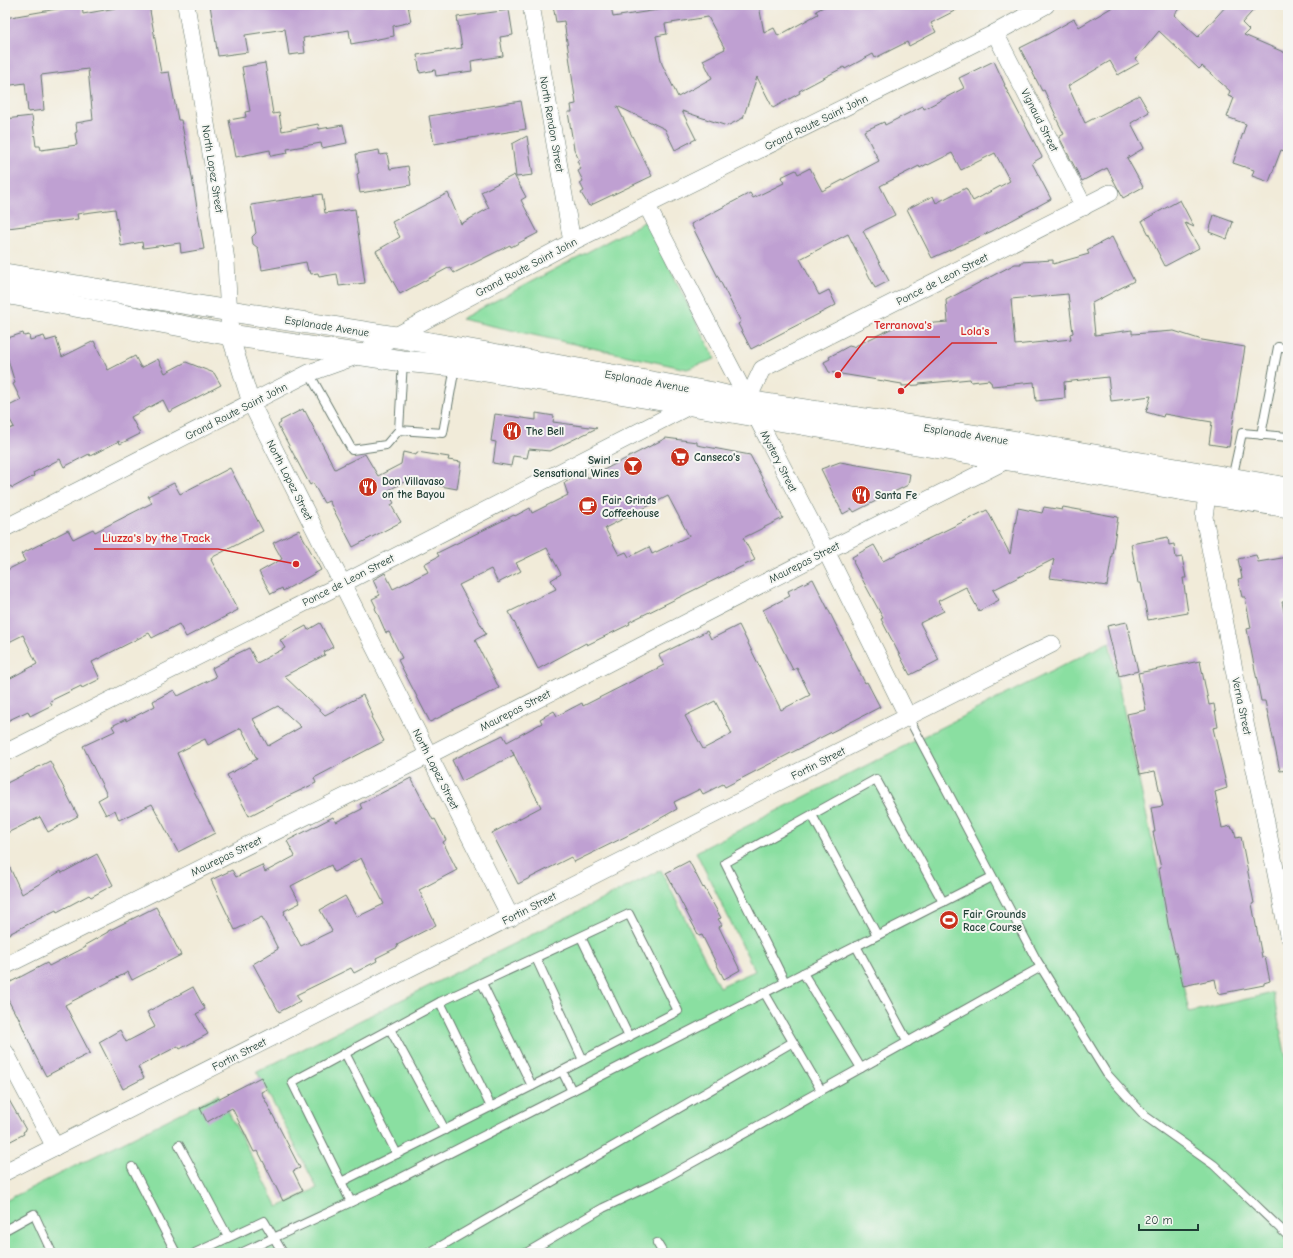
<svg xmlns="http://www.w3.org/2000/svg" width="1293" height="1258" font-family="'Comic Neue',sans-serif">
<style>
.green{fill:#8adfa1;stroke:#548e6a}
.building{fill:#bfa0d2;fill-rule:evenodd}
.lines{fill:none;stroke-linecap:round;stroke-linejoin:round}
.service-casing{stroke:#687a6e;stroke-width:10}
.minor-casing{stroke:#687a6e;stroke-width:18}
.tertiary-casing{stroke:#687a6e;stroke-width:22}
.service{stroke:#fff;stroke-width:8}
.minor{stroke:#fff;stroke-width:17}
.tertiary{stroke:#fff;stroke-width:21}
.labels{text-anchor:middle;stroke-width:4;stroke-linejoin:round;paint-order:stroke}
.street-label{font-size:11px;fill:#1f3d34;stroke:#f6f6f2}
.poi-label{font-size:11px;font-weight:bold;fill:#1f3d34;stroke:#f6f6f2;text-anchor:start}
.leader{fill:none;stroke:#d62828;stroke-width:1.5}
.callout-dot{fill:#d62828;stroke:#f6f6f2;stroke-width:1.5}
.callout-label{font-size:12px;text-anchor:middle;font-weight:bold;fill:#d62828;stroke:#f6f6f2;stroke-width:4;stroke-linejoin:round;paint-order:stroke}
</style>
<rect width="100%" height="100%" fill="#f6f6f2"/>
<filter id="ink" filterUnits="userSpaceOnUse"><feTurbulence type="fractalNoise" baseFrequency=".025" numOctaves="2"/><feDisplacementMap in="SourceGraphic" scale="8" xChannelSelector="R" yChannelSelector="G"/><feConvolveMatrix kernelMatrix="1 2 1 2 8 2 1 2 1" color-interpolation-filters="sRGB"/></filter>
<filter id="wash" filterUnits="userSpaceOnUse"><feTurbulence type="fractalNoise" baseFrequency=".012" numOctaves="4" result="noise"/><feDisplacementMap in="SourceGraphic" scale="16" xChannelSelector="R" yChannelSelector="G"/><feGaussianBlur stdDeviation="0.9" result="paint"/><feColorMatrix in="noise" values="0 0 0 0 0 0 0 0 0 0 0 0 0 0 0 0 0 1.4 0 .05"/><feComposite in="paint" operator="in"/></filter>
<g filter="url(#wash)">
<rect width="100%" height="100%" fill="#f1ebd9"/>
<g class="green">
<polygon points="646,221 715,359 687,369 461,319"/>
<polygon points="1109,642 1189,1012 1273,993 1288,1068 1288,1253 5,1253 5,1201 219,1094 278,1207 317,1188 257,1072 661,870 719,987 755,971 696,852"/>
</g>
<g id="blocks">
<g class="building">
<polygon points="80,5 82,5 83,14 116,8 116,5 149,5 161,73 169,72 178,120 181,120 189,160 204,249 181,253 180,243 143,248 142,242 121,246 115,209 77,214 78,219 8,228 5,207 5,119 32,116 36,146 40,146 41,150 77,145 75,133 77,132 76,123 93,120 88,69 41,75 44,110 28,112 25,83 5,86 5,18"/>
<polygon points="210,5 408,5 411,22 393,26 394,36 351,44 349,30 303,38 305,53 289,55 285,29 245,35 248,52 218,56"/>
<path d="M553 5H611L613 17 664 9V6L673 5H759L764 33 774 28 778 36 818 14 816 11 827 5H966L931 23 936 32 909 46 907 42 875 58 873 54 845 69 844 67 799 91 800 93 773 108 757 77 743 118 727 126 682 111 696 139 675 150 665 129 617 106 652 176 589 206 581 193 584 191 580 183 583 181 578 171 581 169 577 161 579 160 574 149 568 112H572L571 105 576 104 564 21 556 22ZM708 17 725 49 703 60 712 78 678 97 662 64 656 36 667 34 665 24Z"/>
<polygon points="1116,5 1182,5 1174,15 1198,37 1227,5 1258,5 1242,23 1249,30 1244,35 1288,54 1288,152 1281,150 1269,182 1252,176 1254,170 1233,163 1246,124 1227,117 1234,98 1228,96 1230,91 1202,66 1199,69 1159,31 1136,59 1139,63 1118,75 1110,61 1068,86 1085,123 1139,95 1149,112 1131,123 1144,148 1127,158 1143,187 1123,198 1107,168 1082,181 1059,137 1064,134 1056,118 1057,118 1044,90 1042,91 1020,48 1048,34 1074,19 1079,27"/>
<polygon points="509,10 513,35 500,37 503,56 471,61 472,71 436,76 435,70 420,73 417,55 462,48 457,17"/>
<polygon points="994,61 1005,85 1004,85 1042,157 1032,163 1051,199 992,231 932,258 907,209 933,196 936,203 966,188 973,201 1010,181 995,153 961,170 952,153 928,165 927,164 920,168 919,166 880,186 895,215 863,231 889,281 875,288 848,234 800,259 819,295 829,290 836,305 751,349 738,324 741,322 691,224 750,193 753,198 784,183 781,177 796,170 798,174 810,168 822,191 879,161 864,131 884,122 885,125 923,106 924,109 964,88 959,78"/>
<polygon points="265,63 273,114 279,113 282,131 318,124 319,129 343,125 347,143 322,148 321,143 287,149 288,153 271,156 270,150 236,157 229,120 246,117 245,112 250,111 242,67"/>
<polygon points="521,101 526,129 434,144 429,116"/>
<polygon points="527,136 533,175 516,177 512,144"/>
<polygon points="379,150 380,155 387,154 390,169 408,166 411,185 360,193 357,174 359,173 356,154"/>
<polygon points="514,175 526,197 521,200 538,233 511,247 510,245 454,273 450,267 400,294 376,251 400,237 392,222 448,193 461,224 489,208 481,192"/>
<polygon points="322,194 325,213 355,209 365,283 339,286 337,274 319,277 318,273 311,274 310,271 308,271 306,262 262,270 258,248 253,244 252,237 256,233 251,205"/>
<polygon points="1180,200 1194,227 1185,223 1199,248 1165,266 1142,221"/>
<polygon points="1214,215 1233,222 1227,239 1209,232"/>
<path d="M1112 237 1134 281 1092 303 1095 335 1132 330V334L1174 331 1202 340 1245 347 1229 447 1209 444 1212 422 1164 414 1163 417 1146 412 1151 396 1111 401 1108 377 1064 382 1065 398 1036 401 1034 382 992 386 991 382H990L989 380 971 382 970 379 919 384V385L902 386V384L829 372 824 362 830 359 829 357 849 346 853 347 897 326 948 322 946 300 1015 264H1021V262L1053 260V264L1089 254 1087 250ZM1068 294 1073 333 1070 334 1071 339 1015 345 1011 299Z"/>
<polygon points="23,333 24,336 29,335 30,340 44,336 46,341 56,338 62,357 94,341 108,370 135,356 141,368 158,359 165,373 186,362 214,373 221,385 169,412 163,400 131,417 140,434 120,444 119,441 90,456 89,454 64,467 60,459 33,473 34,476 12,488 11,486 5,489 5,431 14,427 5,411 5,408 21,400 13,384 15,383 5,350 5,339"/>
<polygon points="303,409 304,412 305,411 335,469 365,454 378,476 401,464 403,452 416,455 417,452 449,457 448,460 461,462 457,489 408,480 387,491 394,503 391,505 401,522 353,547 329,501 324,503 313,483 310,485 278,425 281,423 280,421"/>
<polygon points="536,413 554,416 553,422 597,428 550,451 529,449 527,458 513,456 511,466 493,463 496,442 491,441 495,414 536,420"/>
<path d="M666 438 697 442V445L750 455 783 518 743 538 755 560 629 622 630 624 587 645 586 643 538 669 509 612 556 589 551 580 561 574 547 548 516 563 521 571 498 583 491 569 459 585 486 634 475 640 499 688 430 722 398 660 402 658 389 632 386 633 375 608 376 607 372 599 380 595 373 580 385 573 393 589 428 572 424 564 439 556 437 553 514 515 515 516 530 508 532 513 568 495 564 483 585 472 588 478ZM668 496 689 536 652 554 649 547 629 557 626 552 619 555 605 528Z"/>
<polygon points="840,462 910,474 908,485 854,512 852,509 843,514 821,469"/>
<polygon points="230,468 263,531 211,558 212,560 211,560 238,610 186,637 179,624 152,638 149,633 92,662 100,679 82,688 81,686 50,701 52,705 30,716 28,711 5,722 5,681 37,664 23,635 5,644 5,571 25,561 21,554 68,530 73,539 93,529 95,532 152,503 148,496 174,483 180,494"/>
<polygon points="1044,507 1062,510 1063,507 1118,517 1107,586 1050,578 1054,559 993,590 999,600 979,611 966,587 938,601 944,611 920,623 939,660 910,675 881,619 883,618 853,562 854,561 852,557 874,545 883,561 987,510 1010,554 1018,508 1042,513"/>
<polygon points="299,530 321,570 283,591 282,588 271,594 259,572 282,559 273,543"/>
<polygon points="1168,537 1169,545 1174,544 1176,558 1182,557 1186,578 1183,578 1188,613 1148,620 1141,583 1138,583 1131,544"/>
<polygon points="1256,555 1258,562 1288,557 1288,601 1282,602 1288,630 1288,770 1280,771 1265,701 1261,701 1247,629 1251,628 1245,597 1242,597 1238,579 1242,578 1238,559"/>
<path d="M813 579 865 683 867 682 880 707 725 787 723 784 703 794 700 789 674 802 677 809 645 827 574 862 571 857 518 884 492 833 541 807 511 749 514 755 462 781 452 760 503 735 507 742 542 723 540 719 554 711 557 716 582 703 583 706 664 665 659 655 707 631 711 639 739 625 781 710 810 695 797 668 793 670 763 610 790 596 788 591ZM715 701 732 734 703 749 685 716Z"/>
<polygon points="1127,622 1138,671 1119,676 1107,626"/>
<path d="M320 623 333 647 324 652 325 655 284 676 325 715 363 695 373 716 371 717 384 741 314 778 316 783 280 800 249 816 227 775 257 759 241 728 208 745 205 739 177 753 190 783 215 833 178 852 152 804 119 820 115 810 106 815 98 800 107 795 83 746 115 731 112 726 126 719V721L155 706 153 701 174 690 178 696 216 677 212 668 229 659 228 658 249 648 257 663 285 648 280 640 306 626 308 630ZM278 706 301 727 268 746 253 719Z"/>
<polygon points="1200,661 1209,705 1214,704 1218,727 1213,728 1227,788 1215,792 1222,828 1231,826 1232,829 1234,829 1236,838 1241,837 1254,903 1252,904 1262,957 1265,957 1270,981 1264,983 1264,985 1218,994 1215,979 1183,986 1176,953 1175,953 1168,924 1159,869 1161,868 1153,832 1155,832 1151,808 1163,806 1155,771 1140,774 1127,714 1146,710 1138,673"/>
<polygon points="50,761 78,816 48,832 40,817 5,834 5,784"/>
<path d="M411 778 433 820 435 819 446 840 443 842 457 870 419 890 436 925 397 945 398 947 376 958 377 961 354 973 351 968 296 995 300 1001 279 1012 253 964 278 949 262 917 235 930 211 880 232 870 236 877 262 865 265 872 295 856 287 841 333 817 336 822 362 809 360 804ZM361 858 384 904 357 917 345 896 320 910 332 931 301 946 284 914 285 913 284 911 300 903 291 886 331 865 334 872Z"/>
<polygon points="97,854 113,885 91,897 89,895 57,912 56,910 5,936 5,857 22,894 61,871 62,873"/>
<polygon points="689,861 703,888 704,887 721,918 718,919 722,925 719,927 740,970 724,979 702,935 699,936 666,873"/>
<polygon points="156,907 181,955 132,980 128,972 65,1005 90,1053 46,1076 34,1053 17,1014 16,1015 5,994 5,985 47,963 49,966 86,947 85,945 108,932 108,931"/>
<polygon points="193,987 205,1009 196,1014 208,1034 180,1049 178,1046 138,1067 144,1078 123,1089 99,1042 120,1030 126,1042 155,1027 147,1012"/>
<polygon points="261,1077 267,1089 261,1092 300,1168 293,1171 303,1191 283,1201 258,1151 254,1152 232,1108 207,1122 200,1108"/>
<polygon points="5,1093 26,1130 23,1132 24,1134 5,1144"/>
</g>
</g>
</g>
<g filter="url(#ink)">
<use href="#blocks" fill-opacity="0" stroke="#687a6e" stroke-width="1"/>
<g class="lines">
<g class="service-casing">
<g id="service">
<polyline points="309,373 352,450 386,445 399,430 443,433 455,367"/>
<polyline points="399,430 403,361"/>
<polyline points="1261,435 1278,347 1288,349"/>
<polyline points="1232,479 1242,433 1288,437"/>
<polyline points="908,717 1036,959 1107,1074 1145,1116 1214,1165 1288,1236"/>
<polyline points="812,815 877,935"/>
<polyline points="581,937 629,1037"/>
<polyline points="856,946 908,1042"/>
<polyline points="536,958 583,1060"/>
<polyline points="803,973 861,1068"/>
<polyline points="785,982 725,863 876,779 943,902"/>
<polyline points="482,983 532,1086"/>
<polyline points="764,992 821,1090"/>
<polyline points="440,1002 491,1107"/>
<polyline points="390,1029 445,1130"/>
<polyline points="345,1053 397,1154"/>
<polyline points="179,1145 228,1237"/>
<polyline points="132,1167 176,1253"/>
<polyline points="341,1182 562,1071"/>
<polyline points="351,1202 292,1082 440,1002 629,914 678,1011 562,1071 572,1091"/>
<polyline points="5,1230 34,1214 52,1253"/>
<polyline points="657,1243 663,1253"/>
<polyline points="195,1253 264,1221 283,1253"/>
<polyline points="241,1253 377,1190 992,877"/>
<polyline points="429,1253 793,1042"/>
<polyline points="526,1253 603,1208 658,1182 1041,967"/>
</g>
</g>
<g class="minor-casing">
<g id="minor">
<polyline points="186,5 214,171 226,261 230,335 251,403 511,918"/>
<polyline points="531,5 572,242"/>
<polyline points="995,33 1084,207"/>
<polyline points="647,206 826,551 908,717"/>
<polyline points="747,401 762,369 1110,193"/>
<polyline points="1209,482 1204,517 1239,695 1263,807 1288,935"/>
<polyline points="5,528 309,373 362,354 572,242 995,33 1046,5"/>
<polyline points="5,753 342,584 691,405"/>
<polyline points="5,966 429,755 826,551 1007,460 1008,455"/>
<polyline points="5,1052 55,1147"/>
<polyline points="5,1172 1052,644"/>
</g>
</g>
<g class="tertiary-casing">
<g id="tertiary">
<polyline points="5,274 230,311 397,337 714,393 747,401 1011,441 1288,488"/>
<polyline points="5,293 230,335 403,361 455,366 691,405 1207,494 1288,507"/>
</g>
</g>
<use href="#service" class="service"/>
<use href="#minor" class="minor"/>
<use href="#tertiary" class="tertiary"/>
</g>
</g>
<defs>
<g id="restaurant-disc" transform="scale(1)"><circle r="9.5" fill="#c8321e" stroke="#f6f6f2"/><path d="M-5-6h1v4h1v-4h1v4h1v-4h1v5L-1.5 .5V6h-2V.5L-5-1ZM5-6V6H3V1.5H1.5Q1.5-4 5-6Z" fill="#fff"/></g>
<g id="supermarket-disc" transform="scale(1)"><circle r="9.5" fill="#c8321e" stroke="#f6f6f2"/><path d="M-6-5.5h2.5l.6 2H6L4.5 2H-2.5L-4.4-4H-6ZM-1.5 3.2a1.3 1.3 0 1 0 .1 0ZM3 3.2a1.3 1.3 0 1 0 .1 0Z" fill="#fff"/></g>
<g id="bar-disc" transform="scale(1)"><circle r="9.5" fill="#c8321e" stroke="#f6f6f2"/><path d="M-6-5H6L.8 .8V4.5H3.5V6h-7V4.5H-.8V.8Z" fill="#fff"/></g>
<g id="cafe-disc" transform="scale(1)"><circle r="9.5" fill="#c8321e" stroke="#f6f6f2"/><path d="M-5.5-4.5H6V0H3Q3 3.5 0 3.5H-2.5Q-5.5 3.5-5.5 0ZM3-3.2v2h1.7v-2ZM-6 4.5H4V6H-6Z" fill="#fff"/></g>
<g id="stadium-disc" transform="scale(1)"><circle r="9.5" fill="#c8321e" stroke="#f6f6f2"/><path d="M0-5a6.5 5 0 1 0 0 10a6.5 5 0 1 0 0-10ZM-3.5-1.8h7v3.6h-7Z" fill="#fff"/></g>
</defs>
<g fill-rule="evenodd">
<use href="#restaurant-disc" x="512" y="431"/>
<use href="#supermarket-disc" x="680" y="457"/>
<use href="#bar-disc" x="633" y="466"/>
<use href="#restaurant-disc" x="368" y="487"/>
<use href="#restaurant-disc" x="861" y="495"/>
<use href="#cafe-disc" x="588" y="506"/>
<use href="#stadium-disc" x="949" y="920"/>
</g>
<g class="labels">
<g class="street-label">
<text transform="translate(1040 120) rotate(63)" y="4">Vignaud Street</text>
<text transform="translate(816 122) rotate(-26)" y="4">Grand Route Saint John</text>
<text transform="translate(552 124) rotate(80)" y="4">North Rendon Street</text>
<text transform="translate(213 169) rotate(81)" y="4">North Lopez Street</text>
<text transform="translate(526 267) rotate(-28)" y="4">Grand Route Saint John</text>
<text transform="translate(942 279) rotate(-27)" y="4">Ponce de Leon Street</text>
<text transform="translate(327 326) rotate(9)" y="4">Esplanade Avenue</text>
<text transform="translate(647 381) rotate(10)" y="4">Esplanade Avenue</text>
<text transform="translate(236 411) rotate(-27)" y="4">Grand Route Saint John</text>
<text transform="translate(966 434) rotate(9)" y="4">Esplanade Avenue</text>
<text transform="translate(779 461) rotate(63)" y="4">Mystery Street</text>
<text transform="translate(290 480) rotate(63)" y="4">North Lopez Street</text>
<text transform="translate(804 562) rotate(-27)" y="4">Maurepas Street</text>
<text transform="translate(348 580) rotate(-27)" y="4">Ponce de Leon Street</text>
<text transform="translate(1242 706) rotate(78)" y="4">Verna Street</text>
<text transform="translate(515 710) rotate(-27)" y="4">Maurepas Street</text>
<text transform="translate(818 763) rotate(-27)" y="4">Fortin Street</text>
<text transform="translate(436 769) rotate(63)" y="4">North Lopez Street</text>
<text transform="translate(226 856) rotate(-26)" y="4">Maurepas Street</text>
<text transform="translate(529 908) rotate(-27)" y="4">Fortin Street</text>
<text transform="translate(239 1054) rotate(-27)" y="4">Fortin Street</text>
</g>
<g class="poi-label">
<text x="526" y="435">The Bell</text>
<text x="694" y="461">Canseco's</text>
<text x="619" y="464" text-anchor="end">Swirl -<tspan x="619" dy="13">Sensational Wines</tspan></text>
<text x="382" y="485">Don Villavaso<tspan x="382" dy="13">on the Bayou</tspan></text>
<text x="875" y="499">Santa Fe</text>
<text x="602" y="504">Fair Grinds<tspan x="602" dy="13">Coffeehouse</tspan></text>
<text x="963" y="918">Fair Grounds<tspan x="963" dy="13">Race Course</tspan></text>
</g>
</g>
<path class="leader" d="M838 375L867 337H940M901 391L952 343H997M296 564L218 549H94"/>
<g class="callout-dot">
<circle cx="838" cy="375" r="4"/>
<circle cx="901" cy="391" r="4"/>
<circle cx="296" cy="564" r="4"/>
</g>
<g class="callout-label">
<text x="903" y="329">Terranova's</text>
<text x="975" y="335">Lola's</text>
<text x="156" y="542">Liuzza's by the Track</text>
</g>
<rect width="1293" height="1258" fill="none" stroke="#f6f6f2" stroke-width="20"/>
<path d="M1139 1224v6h59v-6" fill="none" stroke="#1f3d34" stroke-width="2"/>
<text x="1145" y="1224" font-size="12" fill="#1f3d34" stroke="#f6f6f2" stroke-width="3" paint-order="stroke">20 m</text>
</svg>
